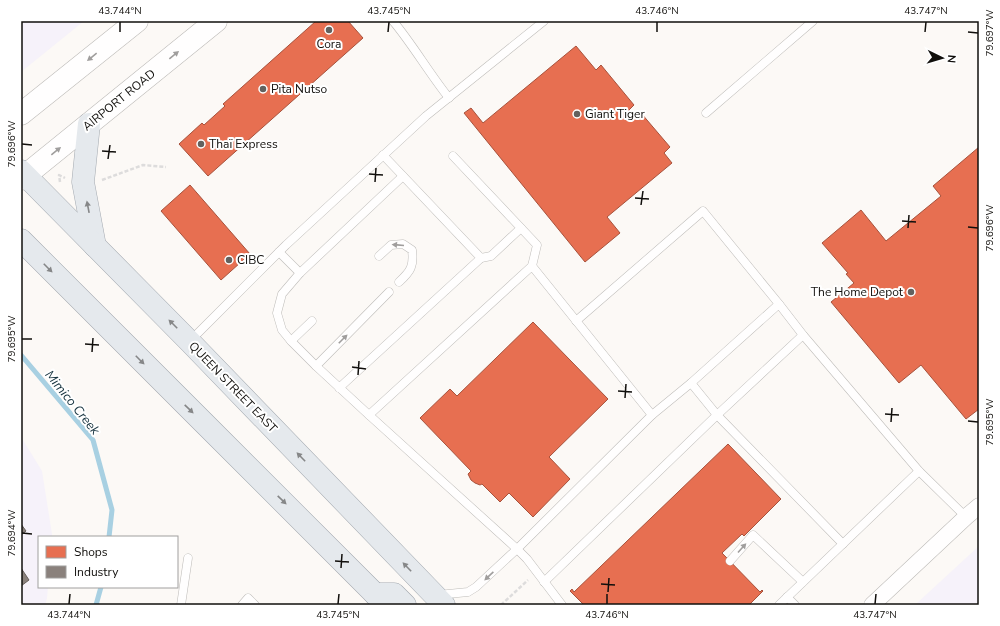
<svg xmlns="http://www.w3.org/2000/svg" width="1000" height="626" font-family="'Nunito Sans',sans-serif">
<style>
.industrial{fill:#f6f2fa}
.shops{fill:#e76f51;stroke:#a7523c}
.industry{fill:#8a817c;stroke:#665f5a}
.lines{fill:none;stroke-linecap:round;stroke-linejoin:round}
.stream{stroke:#a8d0e2;stroke-width:5}
.service-casing{stroke:#bebcb9;stroke-width:9}
.minor-casing{stroke:#bebcb9;stroke-width:17}
.secondary-casing{stroke:#bebcb9;stroke-width:23}
.primary-casing{stroke:#a2a8af;stroke-width:23}
.path{stroke:#dddcdc;stroke-width:2.5;stroke-dasharray:4 2;stroke-linecap:butt}
.service{stroke:#fffefe;stroke-width:8}
.minor{stroke:#fffefe;stroke-width:16}
.secondary{stroke:#fffefe;stroke-width:22}
.primary{stroke:#e5e9ed;stroke-width:22}
.oneway{fill:#a09e9d}
.oneway2{fill:#868788}
.ticks{fill:none;stroke:#110f0c;stroke-width:1.5}
.poi-dot{fill:#63615e;stroke:#fff;stroke-width:1.5}
.labels{text-anchor:middle;stroke-width:4;stroke-linejoin:round;paint-order:stroke}
.poi-label{font-size:12px;fill:#110f0c;stroke:#fff;text-anchor:start}
.street-label{font-size:12px;fill:#110f0c;stroke:#fff}
.water-label{font-size:13px;font-style:italic;fill:#14313d;stroke:#fff}
.neatline{fill:none;stroke:#110f0c;stroke-width:1.5}
.ticks-label{font-size:10px;text-anchor:middle;fill:#110f0c}
</style>
<rect width="100%" height="100%" fill="#fcf9f6"/>
<g class="industrial">
<polygon points="21,21 84,21 21,72"/>
<polygon points="21,437 42,471 52,534 52,537 39,537 39,587 48,587 47,598 45,605 21,605"/>
<polygon points="979,546 979,605 915,605"/>
</g>
<g class="shops">
<polygon points="316,21 348,21 363,38 208,176 179,144 202,123 204,125 225,106 223,104"/>
<polygon points="576,46 596,70 601,65 634,105 629,110 635,118 641,113 670,147 664,153 672,163 607,217 620,233 585,262 464,113 471,108 483,123"/>
<polygon points="979,147 979,409 966,419 921,365 899,383 831,302 854,283 846,274 848,273 822,243 861,210 886,241 941,196 933,186"/>
<polygon points="190,185 250,254 221,280 161,211"/>
<polygon points="533,322 608,399 549,457 570,479 533,517 509,493 500,502 482,484 480,485 475,483 471,480 468,474 471,471 420,418 450,389 457,396"/>
<polygon points="728,444 781,499 744,536 742,534 722,553 760,592 762,590 763,591 749,605 584,605 570,591 572,589 574,592"/>
</g>
<g class="industry">
<polygon points="21,524 26,531 21,535"/>
<polygon points="21,568 29,580 21,586"/>
</g>
<g class="lines">
<g class="stream">
<polyline points="21,355 93,440 112,510 109,537"/>
<polyline points="96,605 101,587"/>
</g>
<g class="service-casing">
<g id="service">
<path d="M393 21C413 45 429 73 449 98"/>
<polyline points="706,113 813,21"/>
<polyline points="383,155 403,176"/>
<polyline points="453,156 521,228 491,256 481,258"/>
<polyline points="521,228 537,245 532,266"/>
<polyline points="279,252 300,273"/>
<path d="M379 256 391 245 403 244 412 250C414 266 411 271 399 282"/>
<polyline points="576,321 703,211 779,304"/>
<polyline points="803,335 717,415 843,544"/>
<polyline points="190,341 286,245 426,116 544,21"/>
<polyline points="291,341 312,321"/>
<polyline points="316,366 389,292"/>
<polyline points="339,388 481,258 403,176 300,273 282,294 277,313 282,330 291,341 316,366 369,415"/>
<polyline points="730,561 753,535 803,582"/>
<polyline points="544,582 717,415 691,383"/>
<polyline points="438,595 468,592 476,587 517,549 652,415"/>
<polyline points="787,597 795,605"/>
<polyline points="181,605 188,558"/>
<polyline points="242,605 248,598 255,605"/>
<polyline points="562,605 527,559 517,549 369,415 532,266 652,415 691,383 779,304 803,335 919,471 966,517"/>
<polyline points="779,605 919,471"/>
</g>
</g>
<g class="minor-casing">
<polyline id="minor" points="872,605 966,517 979,506"/>
</g>
<g class="secondary-casing">
<g id="secondary">
<polyline points="21,114 137,21"/>
<polyline points="21,179 216,21"/>
</g>
</g>
<g class="primary-casing">
<g id="primary">
<polyline points="89,124 83,182 95,246"/>
<polyline points="21,171 190,342 444,605"/>
<path d="M21 240C142 362 265 483 386 605"/>
<polyline points="375,594 394,594 405,605"/>
</g>
</g>
<g class="path">
<polyline points="102,180 143,165 166,167"/>
<polyline points="60,182 59,175 65,178"/>
<polyline points="501,605 528,580"/>
</g>
<use href="#service" class="service"/>
<use href="#minor" class="minor"/>
<use href="#secondary" class="secondary"/>
<use href="#primary" class="primary"/>
</g>
<defs><path id="oneway-solid" d="M-6-.8H1V-3.2L6.5 0L1 3.2V.8H-6Z"/></defs>
<g class="oneway">
<use href="#oneway-solid" transform="translate(174 55) rotate(-39)"/>
<use href="#oneway-solid" transform="translate(92 57) rotate(141)"/>
<use href="#oneway-solid" transform="translate(56 151) rotate(-39)"/>
<use href="#oneway-solid" transform="translate(398 245) rotate(-175)"/>
<use href="#oneway-solid" transform="translate(343 339) rotate(-45)"/>
<use href="#oneway-solid" transform="translate(742 548) rotate(-48)"/>
<use href="#oneway-solid" transform="translate(489 576) rotate(137)"/>
</g>
<g class="oneway2">
<use href="#oneway-solid" transform="translate(88 207) rotate(-101)"/>
<use href="#oneway-solid" transform="translate(48 268) rotate(45)"/>
<use href="#oneway-solid" transform="translate(173 324) rotate(-135)"/>
<use href="#oneway-solid" transform="translate(140 360) rotate(45)"/>
<use href="#oneway-solid" transform="translate(189 409) rotate(44)"/>
<use href="#oneway-solid" transform="translate(301 457) rotate(-134)"/>
<use href="#oneway-solid" transform="translate(282 500) rotate(44)"/>
<use href="#oneway-solid" transform="translate(407 567) rotate(-134)"/>
</g>
<path class="ticks" d="M120 32V22M388 32 389 22M657 32V22M925 32 926 22M968 32 978 33M22 144 32 145M102 151 116 152M108 159 110 145M369 174 383 175M375 182 376 168M635 198 649 199M641 205 643 191M902 221 916 222M968 227 978 228M908 228 909 215M22 339H32M85 344 99 345M92 352 93 338M352 367 366 369M358 375 359 361M618 391 632 392M625 398 626 384M885 414 899 415M968 421 978 422M891 422 892 408M22 533 32 534M335 561 349 562M341 568 342 554M601 584 615 585M608 592 609 578M69 604 70 594M338 604 339 594M607 604V594M875 604 876 594"/>
<g class="poi-dot">
<circle cx="329" cy="30" r="4"/>
<circle cx="263" cy="89" r="4"/>
<circle cx="577" cy="114" r="4"/>
<circle cx="201" cy="144" r="4"/>
<circle cx="229" cy="260" r="4"/>
<circle cx="911" cy="292" r="4"/>
</g>
<g class="labels">
<g class="poi-label">
<text x="329" y="48" text-anchor="middle">Cora</text>
<text x="271" y="93">Pita Nutso</text>
<text x="585" y="118">Giant Tiger</text>
<text x="209" y="148">Thaï Express</text>
<text x="237" y="264">CIBC</text>
<text x="903" y="296" text-anchor="end">The Home Depot</text>
</g>
<g class="street-label">
<text transform="translate(119 100) rotate(-39)" y="4">AIRPORT ROAD</text>
<text transform="translate(233 387) rotate(46)" y="4">QUEEN STREET EAST</text>
</g>
<g class="water-label">
<text transform="translate(73 402) rotate(51)" y="5">Mimico Creek</text>
</g>
</g>
<rect width="1000" height="626" fill="none" stroke="#ffffff" stroke-width="44"/>
<rect x="38" y="536" width="140" height="52" fill="#ffffff" stroke="#a09f9e"/>
<rect x="46" y="546" width="20" height="12" fill="#e76f51" stroke="#a09f9e"/>
<text x="74" y="556" font-size="12" fill="#110f0c">Shops</text>
<rect x="46" y="566" width="20" height="12" fill="#8a817c" stroke="#a09f9e"/>
<text x="74" y="576" font-size="12" fill="#110f0c">Industry</text>
<g transform="translate(942 58) rotate(95)" stroke="#ffffff" stroke-width="3" paint-order="stroke">
<path d="M0-3L7 15L0 10L-7 15Z" fill="#110f0c"/>
<text y="-6" font-size="11" font-weight="bold" text-anchor="middle" fill="#110f0c">N</text>
</g>
<rect x="22" y="22" width="956" height="582" class="neatline"/>
<g class="ticks-label">
<text x="120" y="14">43.744°N</text>
<text x="389" y="14">43.745°N</text>
<text x="657" y="14">43.746°N</text>
<text x="926" y="14">43.747°N</text>
<text transform="translate(989 33) rotate(-90)" y="4">79.697°W</text>
<text transform="translate(11 144) rotate(-90)" y="4">79.696°W</text>
<text transform="translate(989 228) rotate(-90)" y="4">79.696°W</text>
<text transform="translate(11 339) rotate(-90)" y="4">79.695°W</text>
<text transform="translate(989 422) rotate(-90)" y="4">79.695°W</text>
<text transform="translate(11 533) rotate(-90)" y="4">79.694°W</text>
<text x="69" y="618">43.744°N</text>
<text x="338" y="618">43.745°N</text>
<text x="607" y="618">43.746°N</text>
<text x="875" y="618">43.747°N</text>
</g>
</svg>
